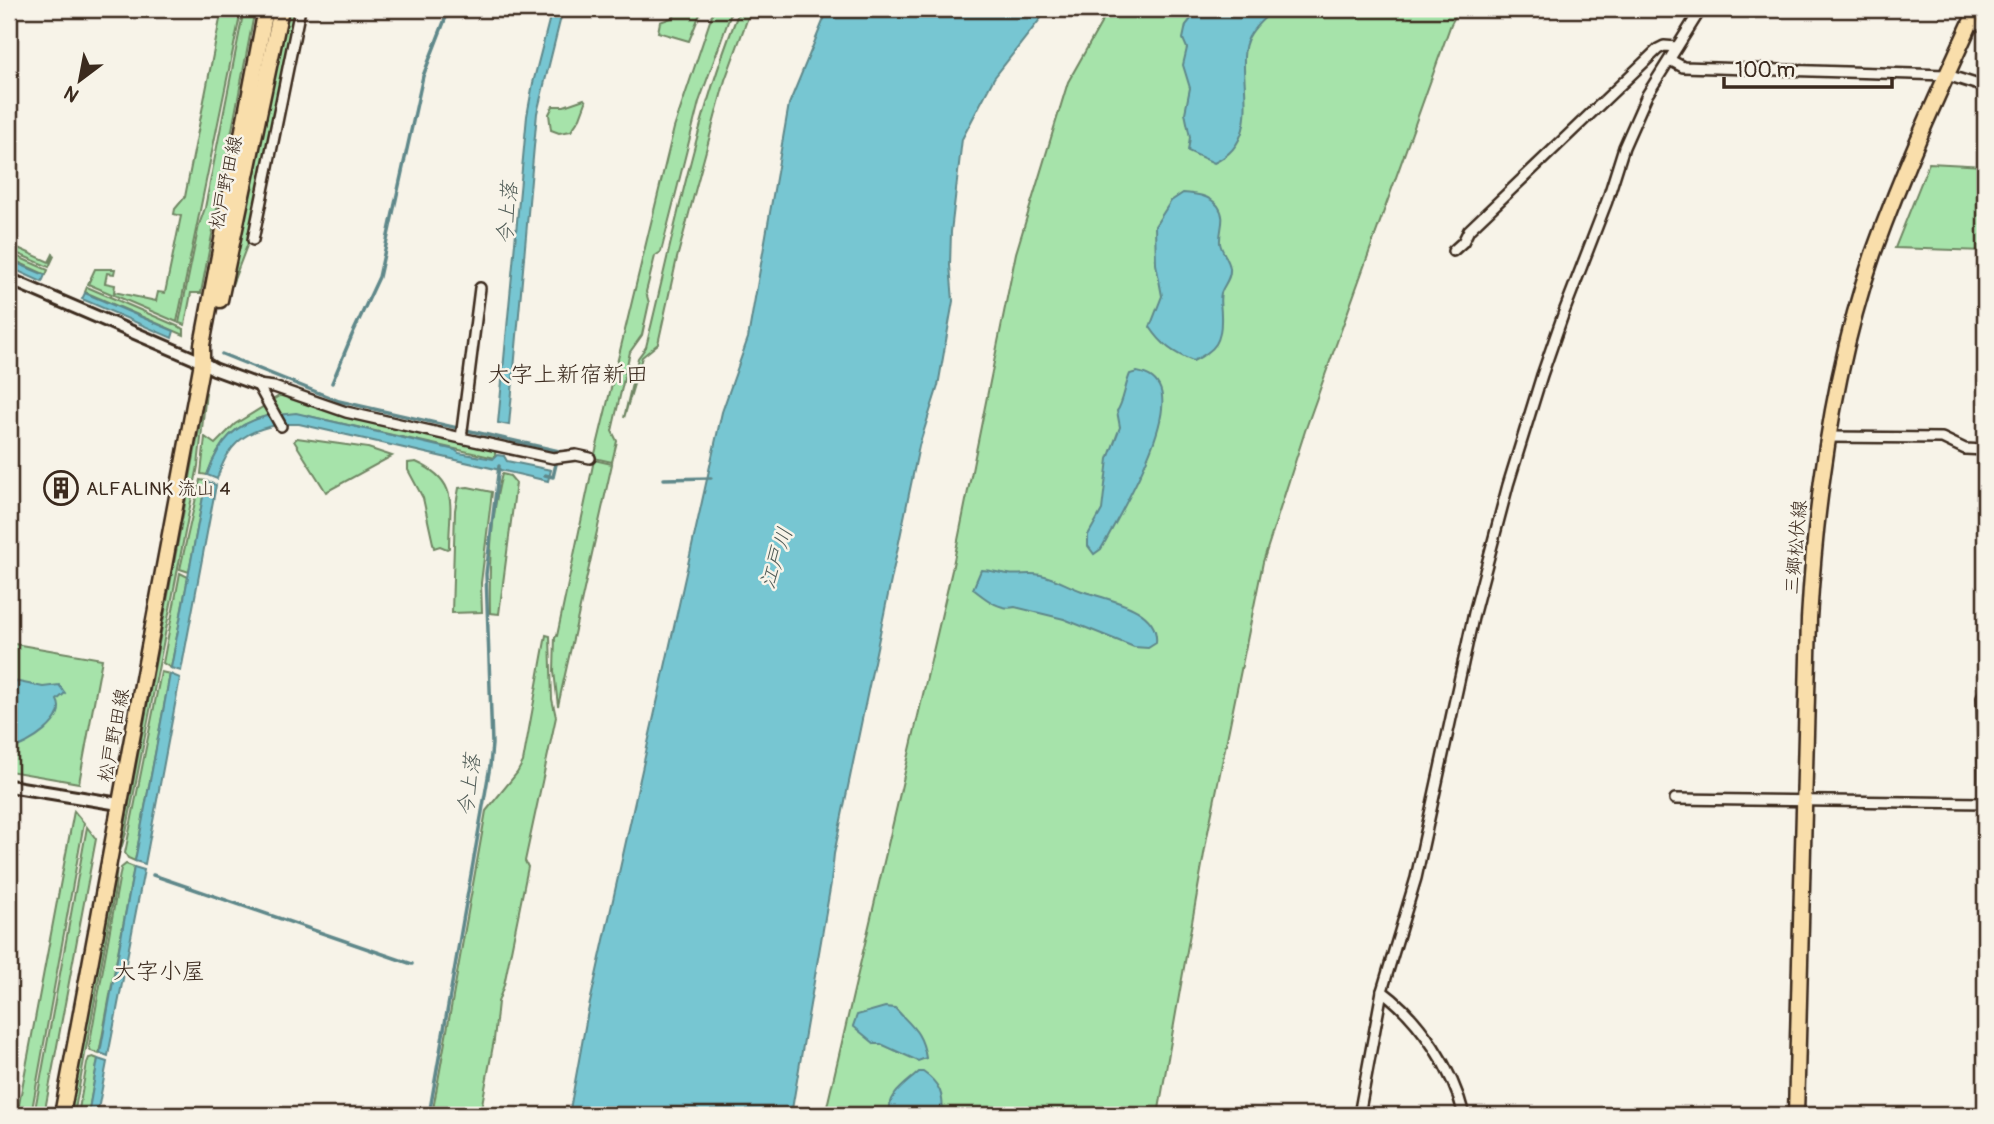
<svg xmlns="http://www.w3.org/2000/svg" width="1994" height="1124" font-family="Pangolin,'Klee One',sans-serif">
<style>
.green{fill:#a6e3aa;stroke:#708664;stroke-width:2}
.water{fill:#77c6d2;stroke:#5f888a;stroke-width:2}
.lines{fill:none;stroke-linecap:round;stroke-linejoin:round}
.stream{stroke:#5f888a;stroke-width:3.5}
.minor-casing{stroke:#3b2a1e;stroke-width:14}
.tertiary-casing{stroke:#3b2a1e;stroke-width:16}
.primary-casing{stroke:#3b2a1e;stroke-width:19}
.minor{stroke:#f7f3e8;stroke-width:9}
.tertiary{stroke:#f7f3e8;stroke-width:10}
.primary{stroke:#f9deab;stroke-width:14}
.labels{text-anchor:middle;stroke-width:5;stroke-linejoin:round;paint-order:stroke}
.street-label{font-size:19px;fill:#3b2a1e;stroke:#f7f3e8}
.poi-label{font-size:19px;fill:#3b2a1e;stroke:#f7f3e8;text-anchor:start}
.water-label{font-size:21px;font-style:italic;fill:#4d5954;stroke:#f7f3e8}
.quarter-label{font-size:23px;fill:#3b2a1e;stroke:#f7f3e8}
</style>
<rect width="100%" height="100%" fill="#f7f3e8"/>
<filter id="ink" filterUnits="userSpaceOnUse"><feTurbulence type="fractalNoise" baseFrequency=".0143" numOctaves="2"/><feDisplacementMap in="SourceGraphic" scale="14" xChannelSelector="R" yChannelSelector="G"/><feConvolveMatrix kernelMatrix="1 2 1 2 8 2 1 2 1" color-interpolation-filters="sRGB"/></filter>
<g filter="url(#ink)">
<g class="green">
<polygon points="222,9 241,9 240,16 177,322 88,284 95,269 115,269 114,274 107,273 105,283 115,285 114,292 156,301 158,292 165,293 181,216 174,214 175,209 185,197"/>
<polygon points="244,9 255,9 201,293 191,293 185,325 179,323 199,225 205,208"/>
<polygon points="288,9 296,9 248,243 228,295 226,294"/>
<polygon points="677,9 702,9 689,41 658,32 660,22 674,17"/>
<polygon points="714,9 729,9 730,16 699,102 661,252 655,256 646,292 649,303 642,335 630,352 612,431 617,441 612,462 594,458 674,128"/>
<path d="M740 9H751L725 80 677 258 658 344 642 357 624 418 638 358 646 347C674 233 696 117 740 9Z"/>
<polygon points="1109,9 1459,9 1451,24 1305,431 1263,562 1207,837 1158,1115 825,1115 952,570 1016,253 1068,82"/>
<polygon points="584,99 586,102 580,118 571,131 559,133 551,130 549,114 553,106 564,106"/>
<polygon points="1929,163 1985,166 1985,251 1895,248"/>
<polygon points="9,244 49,262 53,254 54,256 49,267 9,250"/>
<polygon points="9,253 48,270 46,275 9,258"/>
<polygon points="87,287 184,329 184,335 85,292"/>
<polygon points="206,392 198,466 126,833 120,852"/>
<polygon points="284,393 499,449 499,452 495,452 495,458 304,415 277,415 271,401"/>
<path d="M266 405 271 415C235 423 219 441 207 475L201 474 205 437 215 444 235 424Z"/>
<polygon points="297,438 368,448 392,456 326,492 294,441"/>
<polygon points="594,460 612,464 558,706 554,671 555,637 557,636"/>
<path d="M416 462C461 482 449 506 449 548L447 549 440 546 434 548 423 498 408 470V463Z"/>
<path d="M502 474 510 476 516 483 499 614 490 613C489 567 490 519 502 474Z"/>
<polygon points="200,480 206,481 189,572 180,569"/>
<polygon points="468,487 492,492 481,583 482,612 452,613 455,510 459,488"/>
<polygon points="180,573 188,577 171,668 163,663"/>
<polygon points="546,635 550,636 552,699 556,717 525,861 528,867 504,985 498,1002 494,1040 480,1115 432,1115 486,811 517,773 523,762"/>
<polygon points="9,643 102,659 79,783 9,771"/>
<polygon points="161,672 170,674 135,861 128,858 125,853"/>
<polygon points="74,811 84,823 31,1115 17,1115"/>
<polygon points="87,827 96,839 44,1115 34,1115"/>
<polygon points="126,864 134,867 99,1054 91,1051 89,1047 121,868"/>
<polygon points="117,865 115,890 74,1115 69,1115"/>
<polygon points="93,1057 98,1059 88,1115 78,1115 87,1063 89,1058"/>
</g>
<g class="water">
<polygon points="552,9 563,9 537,113 509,425 498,423 527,116 533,83"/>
<polygon points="828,9 1048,9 994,78 962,139 951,232 950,265 953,301 938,386 919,446 834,854 831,883 791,1115 569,1115 587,1016 722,412 748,338 789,104"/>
<path d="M1199 9H1275C1265 17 1252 28 1247 41 1243 50 1244 59 1244 68 1245 105 1254 144 1214 163L1188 151 1190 137 1185 113 1190 88 1183 65 1187 48 1183 39 1186 25Z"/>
<path d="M1183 193C1196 194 1209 195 1218 206 1227 219 1219 228 1220 243 1221 251 1229 259 1230 268 1231 279 1224 284 1221 293 1219 300 1221 307 1221 315 1222 342 1216 350 1193 361 1173 353 1162 345 1150 327L1162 296 1156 264 1155 226 1171 201Z"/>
<polygon points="9,260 45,275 42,282 9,267"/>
<polygon points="85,293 174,331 172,338 82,299"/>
<path d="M1137 372C1147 374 1154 377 1159 386 1177 419 1118 518 1101 549L1094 554 1088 546V535L1102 510 1108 459 1120 427 1117 411C1123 404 1125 385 1130 374Z"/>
<polygon points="296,413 455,450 459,453 493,459 497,455 504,456 507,461 551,470 548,481 299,424 283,424 277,415"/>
<path d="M271 415 277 425C243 431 227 446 217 479L207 475C219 441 235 423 271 415Z"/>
<polygon points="206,481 216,485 181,671 171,668"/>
<path d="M981 570C991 570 998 573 1008 574 1019 576 1030 572 1041 575 1055 578 1068 586 1082 591 1105 599 1160 607 1156 643L1148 648 1134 647 1064 619 1015 607C999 611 985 598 973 589Z"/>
<polygon points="170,674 180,678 145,864 135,861"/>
<path d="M9 680 43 687 59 685 65 693 57 700C68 720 28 746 10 749Z"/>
<polygon points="134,867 144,870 108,1056 100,1053"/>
<path d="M885 1007 895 1008C911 1026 922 1031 926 1058L918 1061 881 1044H875L853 1026 857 1015Z"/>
<polygon points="98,1059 107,1062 97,1115 88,1115"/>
<path d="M919 1072H923C941 1084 943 1095 943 1115H890C886 1095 906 1084 919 1072Z"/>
</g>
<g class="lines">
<g class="stream">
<polyline points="222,354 339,401 559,451 553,477 545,475"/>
<polyline points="332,383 352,335 379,277 423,76 449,9"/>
<polyline points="664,479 711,478"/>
<polyline points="153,875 412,964"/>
<polyline points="429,1115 490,766 492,744 486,574 499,466"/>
</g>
<g class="minor-casing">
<g id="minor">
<polyline points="1971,22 1985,27"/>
<polyline points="1670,60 1683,67 1947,75 1985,87"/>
<polyline points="253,240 300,9"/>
<polyline points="1453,251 1463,242 1469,230 1658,49 1664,46 1677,47"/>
<polyline points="258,385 274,387 346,412 461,438 553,458 576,455 590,458"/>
<polyline points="258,385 281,426"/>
<polyline points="1828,437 1942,438 1965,449 1985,450"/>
<polyline points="461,438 480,288"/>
<polyline points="1985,692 1982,697 1985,806"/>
<polyline points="1675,799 1985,803"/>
<path d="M1382 991C1420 1019 1453 1070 1464 1115"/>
<polyline points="1359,1115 1382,991 1416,878 1474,613 1508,485 1542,375 1564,312 1607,201 1624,147 1647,95 1701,9"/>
<polyline points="1981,1115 1985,1110"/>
</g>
</g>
<g class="tertiary-casing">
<g id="tertiary">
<polyline points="9,279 202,362 214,369 258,385"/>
<polyline points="9,786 119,804"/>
</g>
</g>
<g class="primary-casing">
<g id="primary">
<polyline points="220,300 281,9"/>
<polyline points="62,1115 202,362 202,345 266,9"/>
<path d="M1796 1115 1809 619C1816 496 1833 371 1873 254 1903 170 1940 89 1977 9"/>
</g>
</g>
<use href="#minor" class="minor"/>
<use href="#tertiary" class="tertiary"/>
<use href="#primary" class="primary"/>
</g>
</g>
<defs>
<g id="building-ring" transform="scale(1.75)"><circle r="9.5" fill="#f7f3e8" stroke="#3b2a1e" stroke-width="1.5"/><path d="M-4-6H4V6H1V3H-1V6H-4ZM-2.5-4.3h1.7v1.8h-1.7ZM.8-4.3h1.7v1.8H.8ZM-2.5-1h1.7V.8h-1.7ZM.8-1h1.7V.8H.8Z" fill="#3b2a1e"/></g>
</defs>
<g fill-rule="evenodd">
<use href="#building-ring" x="61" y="488"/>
</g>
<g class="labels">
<g class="street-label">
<text transform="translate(225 182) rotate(-78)" y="7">松戸野田線</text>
<text transform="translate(1795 547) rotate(-85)" y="7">三郷松伏線</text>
<text transform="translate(113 735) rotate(-79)" y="7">松戸野田線</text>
</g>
<g class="poi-label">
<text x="86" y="495">ALFALINK 流山 4</text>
</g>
<g class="water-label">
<text transform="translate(507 213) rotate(-85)" y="7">今上落</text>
<text transform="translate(776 558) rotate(-72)" y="7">江戸川</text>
<text transform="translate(469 785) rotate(-83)" y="7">今上落</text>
</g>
<g class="quarter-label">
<text x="568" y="382">大字上新宿新田</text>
<text x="159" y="979">大字小屋</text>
</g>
</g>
<rect width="1994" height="1124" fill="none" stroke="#f7f3e8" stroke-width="35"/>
<rect x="18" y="18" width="1959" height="1089" fill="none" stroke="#3b2a1e" stroke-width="2.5" filter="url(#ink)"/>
<g transform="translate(80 80) rotate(212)" stroke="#f7f3e8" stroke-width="5" paint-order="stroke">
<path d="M0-5L12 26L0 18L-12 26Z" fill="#3b2a1e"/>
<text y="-10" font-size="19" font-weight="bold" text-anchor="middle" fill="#3b2a1e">N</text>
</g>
<path d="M1724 77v10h168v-10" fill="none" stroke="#3b2a1e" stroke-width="3.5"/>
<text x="1735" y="77" font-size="21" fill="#3b2a1e" stroke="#f7f3e8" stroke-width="5" paint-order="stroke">100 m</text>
</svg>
